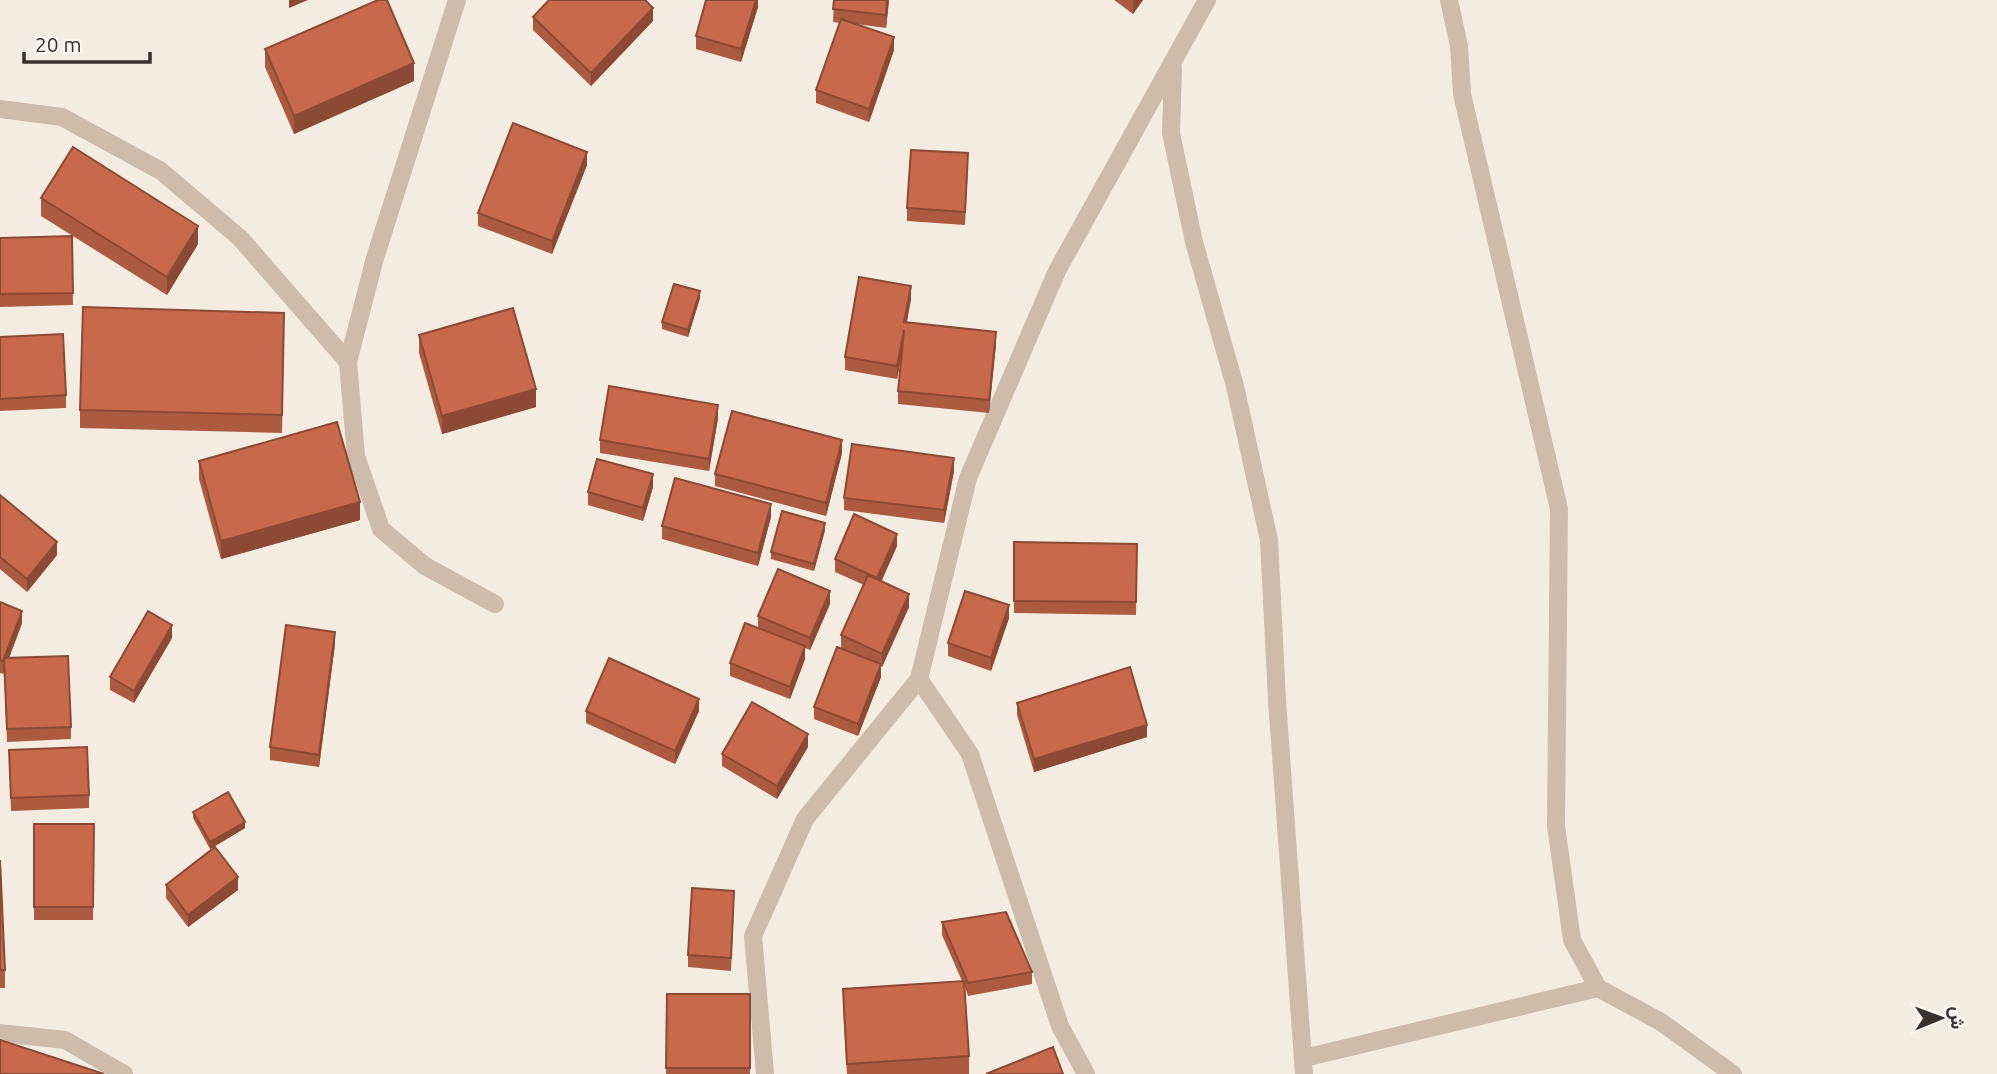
<svg xmlns="http://www.w3.org/2000/svg" width="1997" height="1074" font-family="Ubuntu,Vazirmatn,sans-serif">
<style>
.lines{fill:none;stroke-linecap:round;stroke-linejoin:round}
.minor{stroke:#cdbbac;stroke-width:18}
.wall{fill:#ac5a40}
.shaded-wall{fill:#8c4a34}
.building{fill:#c8694b;stroke:#8c4a34;stroke-width:2}
</style>
<rect width="100%" height="100%" fill="#f4ebe1"/>
<g class="lines">
<g class="minor">
<polyline points="1449,0 1459,46 1462,94 1559,509 1556,826 1572,940 1598,988"/>
<polyline points="1173,69 1171,133 1194,242 1235,386 1269,540 1277,700 1304,1074"/>
<polyline points="0,109 62,117 161,171 240,238 348,362 356,456 381,529 425,566 495,604"/>
<polyline points="348,362 375,258 457,0"/>
<polyline points="919,679 970,754 1060,1026 1086,1074"/>
<polyline points="0,1033 65,1040 124,1074"/>
<polyline points="1304,1058 1598,988 1661,1022 1733,1074"/>
<polyline points="765,1074 753,936 805,819 919,679 968,478 1057,271 1207,0"/>
</g>
</g>
<g class="wall">
<polygon points="758,0 758,7 741,62 696,49 696,36"/>
<polygon points="834,0 889,0 886,28 856,24 894,50 869,122 816,103 816,90 840,23 833,22"/>
<polygon points="1114,0 1143,0 1133,14"/>
<polygon points="533,17 653,21 591,86 533,30"/>
<polygon points="265,49 414,81 294,134 265,67"/>
<polygon points="587,165 552,254 478,226 478,213"/>
<polygon points="968,166 965,225 907,221 907,208"/>
<polygon points="41,198 198,244 167,295 41,216"/>
<polygon points="72,236 73,305 0,307 0,238"/>
<polygon points="700,298 688,337 662,329 662,322"/>
<polygon points="911,299 907,322 996,344 989,413 898,404 898,391 901,356 897,379 845,370 845,357"/>
<polygon points="284,331 282,433 80,428 80,410"/>
<polygon points="419,335 536,407 442,434 419,353"/>
<polygon points="0,337 66,395 66,408 0,411"/>
<polygon points="718,418 709,471 600,453 600,440"/>
<polygon points="842,453 826,516 715,486 715,474"/>
<polygon points="199,461 360,520 221,559 199,479"/>
<polygon points="954,471 944,523 844,510 844,498"/>
<polygon points="653,487 643,521 588,505 588,492"/>
<polygon points="0,495 57,555 27,592 0,569"/>
<polygon points="771,517 758,566 662,539 662,526"/>
<polygon points="825,530 814,571 771,559 771,552"/>
<polygon points="1014,542 1137,544 1136,615 1014,613"/>
<polygon points="897,546 881,582 909,607 882,667 881,666 881,677 858,736 814,719 814,707 856,655 841,648 841,635 864,585 835,572 835,559"/>
<polygon points="0,602 22,623 9,658 71,727 71,739 7,742 4,670 3,674 0,673"/>
<polygon points="830,604 810,650 805,648 805,659 790,699 730,676 730,663 758,628 758,616"/>
<polygon points="1009,618 991,671 948,656 948,643"/>
<polygon points="172,638 134,703 110,690 110,677"/>
<polygon points="335,644 319,767 270,760 270,747"/>
<polygon points="1017,703 1147,737 1034,772 1017,715"/>
<polygon points="586,711 699,711 675,764 586,723"/>
<polygon points="808,747 777,799 722,766 722,754"/>
<polygon points="9,750 89,795 89,808 11,811"/>
<polygon points="193,812 245,828 210,849 193,818"/>
<polygon points="34,824 94,824 93,920 34,920"/>
<polygon points="0,860 5,970 5,988 0,988"/>
<polygon points="166,885 238,890 188,927 166,898"/>
<polygon points="734,904 731,971 688,967 688,955"/>
<polygon points="942,922 1032,972 1032,984 968,996 965,987 969,1056 969,1074 847,1074 843,1007 843,989 962,981 942,935"/>
<polygon points="667,994 750,994 750,1074 666,1074"/>
</g>
<g class="shaded-wall">
<polygon points="289,0 308,0 289,8"/>
<polygon points="756,0 758,0 758,7 741,62 741,49"/>
<polygon points="887,0 889,0 886,28 886,15"/>
<polygon points="1134,0 1143,0 1133,14 1133,1"/>
<polygon points="653,8 653,21 591,86 591,73"/>
<polygon points="894,37 894,50 869,122 869,109"/>
<polygon points="414,63 414,81 294,134 294,116"/>
<polygon points="587,152 587,165 552,254 552,241"/>
<polygon points="198,226 198,244 167,295 167,277"/>
<polygon points="911,286 911,299 904,335 904,322"/>
<polygon points="700,291 700,298 688,337 688,330"/>
<polygon points="904,330 904,343 897,379 897,366"/>
<polygon points="996,332 996,344 989,413 989,400"/>
<polygon points="536,389 536,407 442,434 442,416"/>
<polygon points="718,405 718,418 709,471 709,459"/>
<polygon points="842,440 842,453 826,516 826,503"/>
<polygon points="954,458 954,471 944,523 944,510"/>
<polygon points="653,474 653,487 643,521 643,508"/>
<polygon points="360,502 360,520 221,559 221,541"/>
<polygon points="771,504 771,517 758,566 758,553"/>
<polygon points="825,523 825,530 814,571 814,564"/>
<polygon points="897,534 897,546 877,591 877,578"/>
<polygon points="57,542 57,555 27,592 27,579"/>
<polygon points="830,591 830,604 810,650 810,638"/>
<polygon points="909,594 909,607 882,667 882,654"/>
<polygon points="1009,605 1009,618 991,671 991,658"/>
<polygon points="22,611 22,623 3,674 3,661"/>
<polygon points="172,625 172,638 134,703 134,691"/>
<polygon points="335,632 335,644 319,767 319,755"/>
<polygon points="805,646 805,659 790,699 790,687"/>
<polygon points="881,664 881,677 858,736 858,724"/>
<polygon points="699,699 699,711 675,764 675,751"/>
<polygon points="1147,725 1147,737 1034,772 1034,759"/>
<polygon points="808,734 808,747 777,799 777,786"/>
<polygon points="245,822 245,828 210,849 210,842"/>
<polygon points="238,877 238,890 188,927 188,915"/>
</g>
<g class="building">
<polygon points="378,0 387,0 414,63 294,116 265,49"/>
<polygon points="549,0 645,0 653,8 591,73 533,17"/>
<polygon points="706,0 756,0 741,49 696,36"/>
<polygon points="834,0 887,0 886,15 833,9"/>
<polygon points="841,19 894,37 869,109 816,90"/>
<polygon points="513,123 587,152 552,241 478,213"/>
<polygon points="73,147 198,226 167,277 41,198"/>
<polygon points="911,150 968,153 965,212 907,208"/>
<polygon points="72,236 73,293 0,294 0,238"/>
<polygon points="859,277 911,286 904,322 996,332 989,400 898,391 904,330 897,366 845,357"/>
<polygon points="674,284 700,291 688,330 662,322"/>
<polygon points="83,307 284,313 282,415 80,410"/>
<polygon points="513,308 536,389 442,416 419,335"/>
<polygon points="63,334 66,395 0,399 0,337"/>
<polygon points="609,386 718,405 709,459 600,440"/>
<polygon points="732,411 842,440 826,503 715,474"/>
<polygon points="337,422 360,502 221,541 199,461"/>
<polygon points="852,444 954,458 944,510 844,498"/>
<polygon points="597,459 653,474 643,508 588,492"/>
<polygon points="675,478 771,504 758,553 662,526"/>
<polygon points="0,495 57,542 27,579 0,557"/>
<polygon points="782,511 825,523 814,564 771,552"/>
<polygon points="854,514 897,534 877,578 835,559"/>
<polygon points="1014,542 1137,544 1136,602 1014,601"/>
<polygon points="778,569 830,591 810,638 758,616"/>
<polygon points="868,575 909,594 882,654 841,635"/>
<polygon points="965,591 1009,605 991,658 948,643"/>
<polygon points="0,602 22,611 3,661 0,660"/>
<polygon points="148,611 172,625 134,691 110,677"/>
<polygon points="745,623 805,646 790,687 730,663"/>
<polygon points="286,625 335,632 319,755 270,747"/>
<polygon points="837,647 881,664 858,724 814,707"/>
<polygon points="68,656 71,727 7,729 4,658"/>
<polygon points="609,658 699,699 675,751 586,711"/>
<polygon points="1130,667 1147,725 1034,759 1017,703"/>
<polygon points="752,702 808,734 777,786 722,754"/>
<polygon points="87,747 89,795 11,798 9,750"/>
<polygon points="228,792 245,822 210,842 193,812"/>
<polygon points="34,824 94,824 93,907 34,907"/>
<polygon points="215,847 238,877 188,915 166,885"/>
<polygon points="0,860 5,970 0,970"/>
<polygon points="692,888 734,891 731,958 688,955"/>
<polygon points="1006,912 1032,972 968,983 942,922"/>
<polygon points="964,981 969,1056 847,1064 843,989"/>
<polygon points="667,994 750,994 750,1068 666,1068"/>
<polygon points="0,1040 104,1074 0,1074"/>
<polygon points="1053,1047 1063,1074 986,1074"/>
</g>
<g transform="translate(1941 1018) rotate(89)" stroke="#fbf5ee" stroke-width="5" paint-order="stroke">
<path d="M0-5L12 26L0 18L-12 26Z" fill="#3b302b"/>
<text y="-10" font-size="19" font-weight="bold" text-anchor="middle" fill="#3b302b">ش</text>
</g>
<path d="M24 52v10h126v-10" fill="none" stroke="#3b302b" stroke-width="3.5"/>
<text x="35" y="52" font-size="21" fill="#3b302b" stroke="#fbf5ee" stroke-width="5" paint-order="stroke">20 m</text>
</svg>
